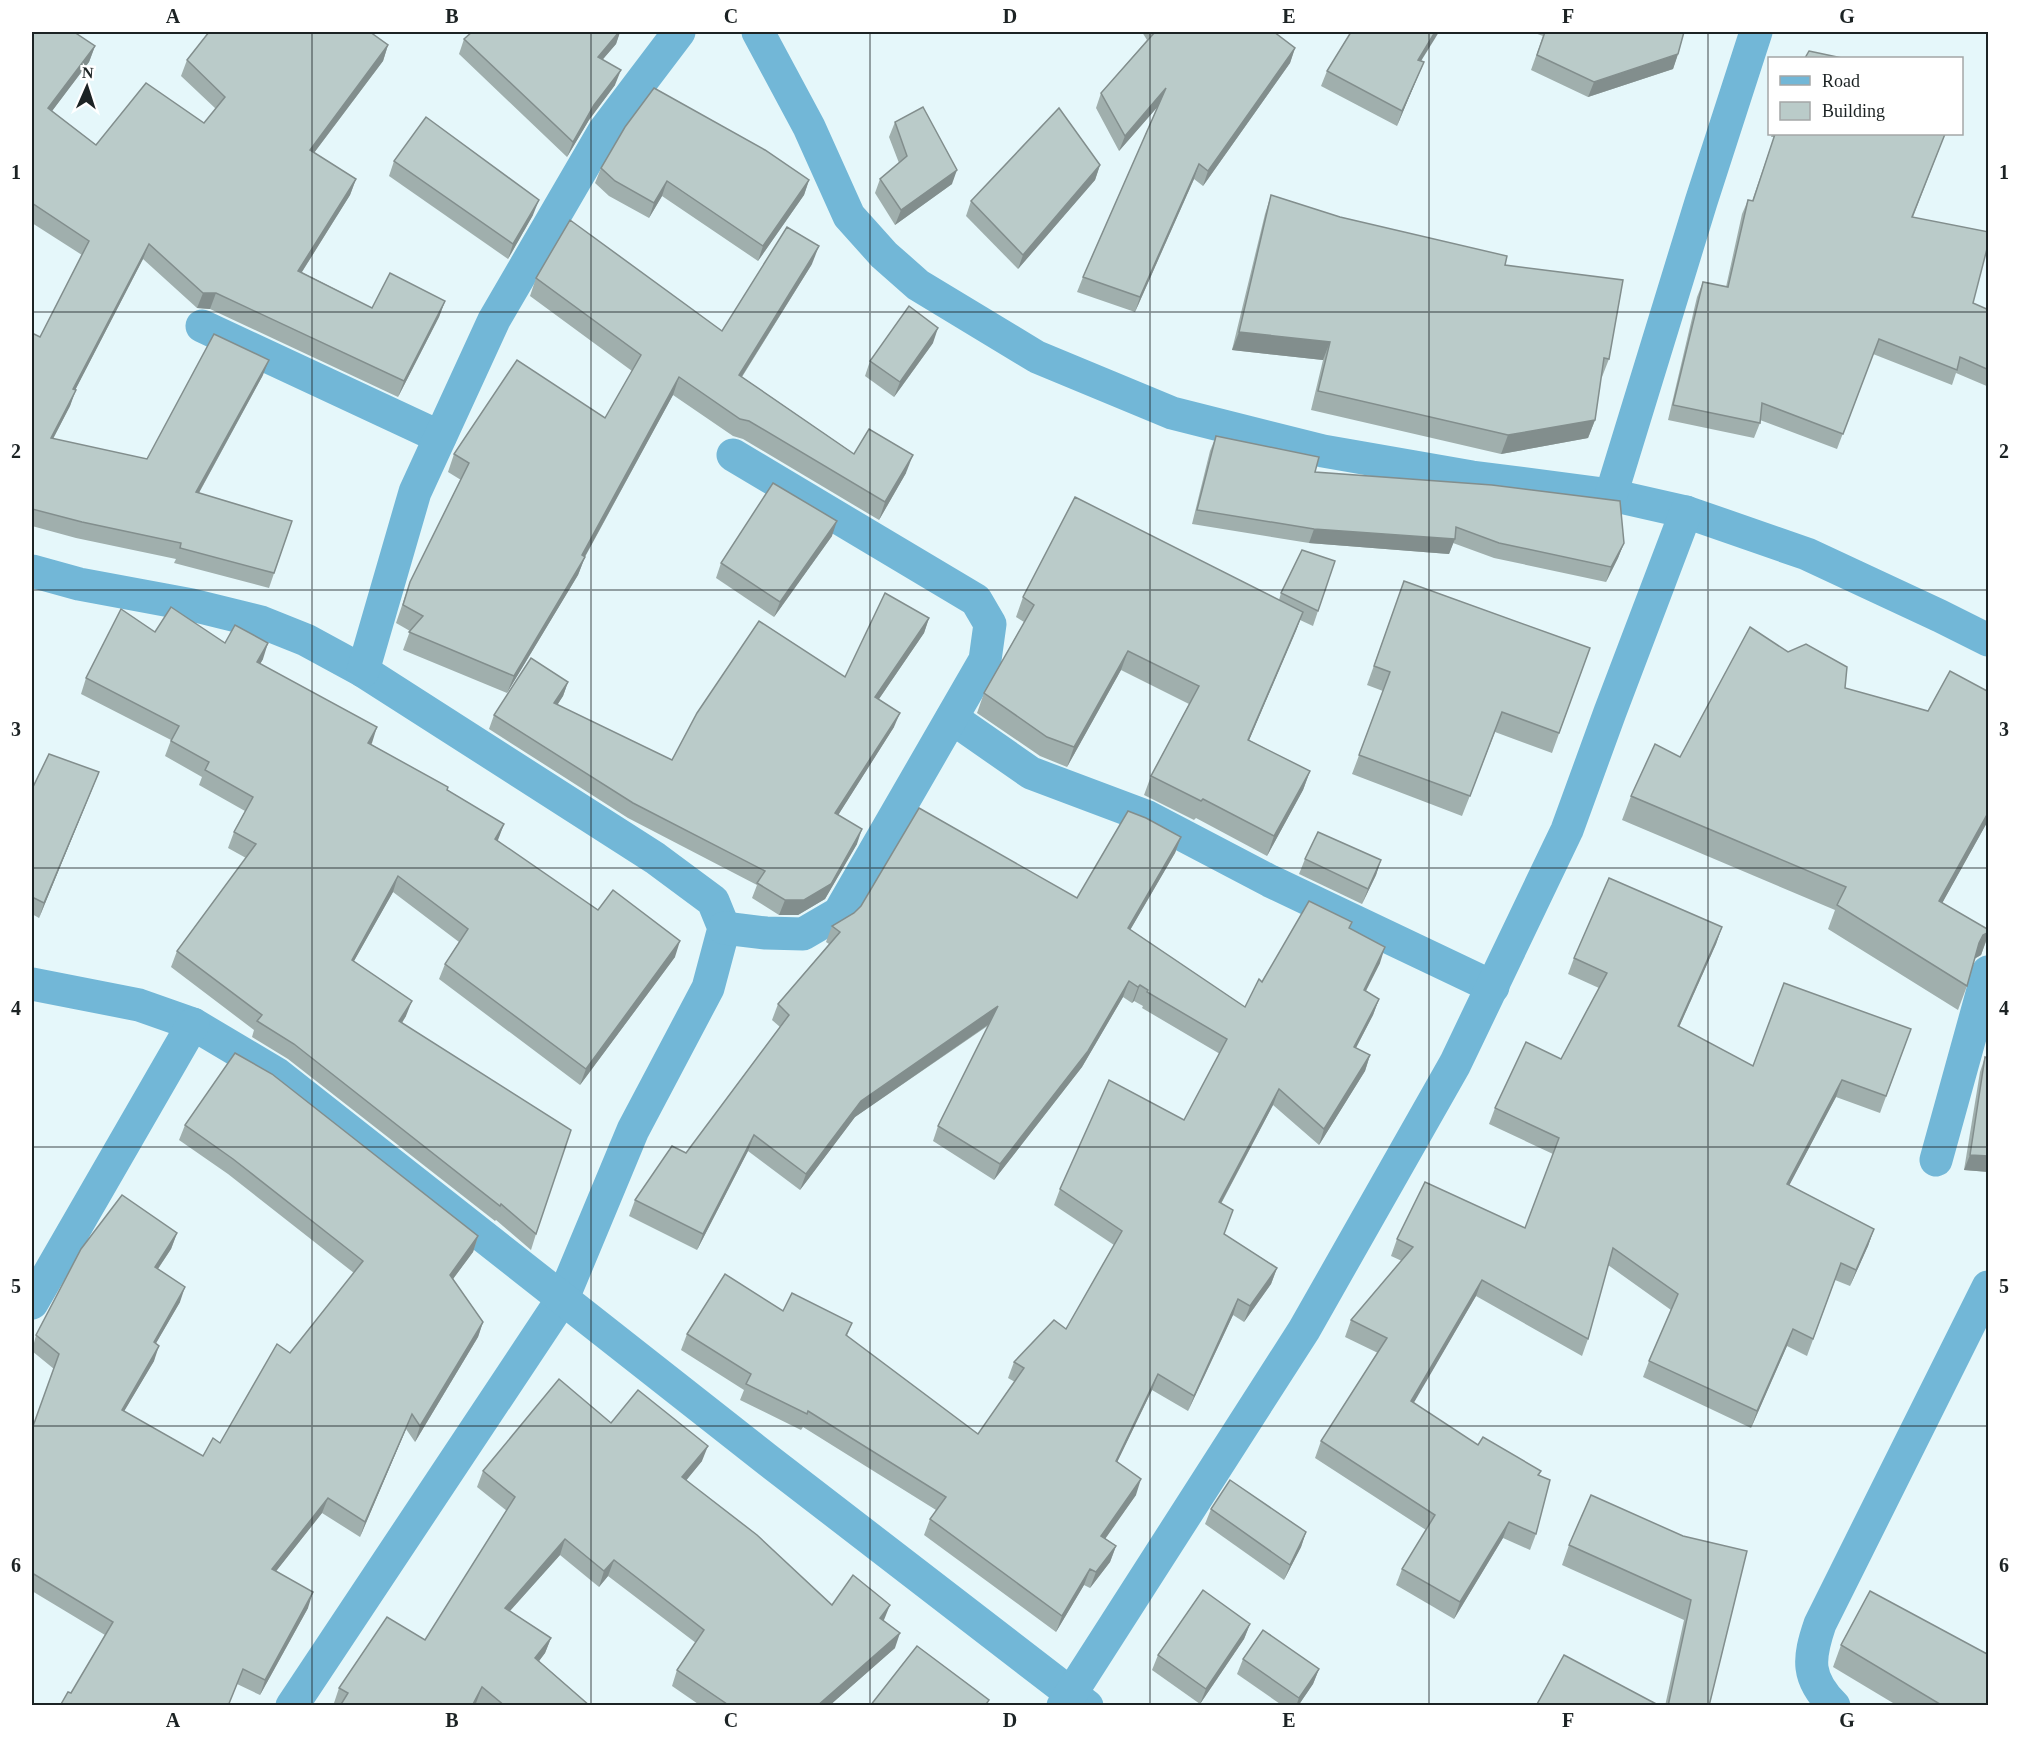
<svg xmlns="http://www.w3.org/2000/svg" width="2020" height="1737" font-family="Georgia,serif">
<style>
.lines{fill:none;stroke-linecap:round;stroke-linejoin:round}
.street{stroke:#72b7d7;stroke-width:33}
.wall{fill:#a0afad}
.shaded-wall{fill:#828e8d}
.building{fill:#bacbc9;stroke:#828e8d;stroke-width:1.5}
.grid{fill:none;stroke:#1c2324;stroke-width:1.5;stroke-opacity:0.55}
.neatline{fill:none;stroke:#1c2324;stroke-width:2}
.grid-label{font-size:20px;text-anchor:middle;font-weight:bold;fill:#1c2324}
</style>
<rect width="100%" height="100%" fill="#e5f7fa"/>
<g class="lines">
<g class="street">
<polyline points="758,32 809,127 849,216 884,255 918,285 1037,357 1172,413 1323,451 1472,477 1611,495 1686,512 1807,554 1940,616 1988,640"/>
<polyline points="202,326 440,437"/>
<polyline points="1611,495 1701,202 1756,32"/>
<polyline points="32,571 79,584 192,605 261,622 306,640 363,671 655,858 713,901 724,928 708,988 633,1130 563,1298 292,1706"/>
<polyline points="363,671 415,492 494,320 604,131 679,32"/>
<polyline points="952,718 1031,773 1148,817 1270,881 1493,987"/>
<polyline points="724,928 766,933 803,934 839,913 985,660 990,624 976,600 733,455"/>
<polyline points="32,984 139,1005 193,1024 277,1074 769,1461 1087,1706"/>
<polyline points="1936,1160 1988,972"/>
<polyline points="32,1303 193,1024"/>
<polyline points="1063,1706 1304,1330 1455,1064 1567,830 1610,712 1686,512"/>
<path d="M1834 1706C1806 1678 1808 1659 1820 1624L1988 1287"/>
</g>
</g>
<g class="wall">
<polygon points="32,32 95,46 89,62 52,111 96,145 204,123 216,109 181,76 187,60 388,45 383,61 314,153 356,179 350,195 302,272 372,308 445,301 439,317 398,397 210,309 197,308 143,259 75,390 70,406 53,439 147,459 263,375 199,493 292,521 269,588 174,563 176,559 76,538 32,526 32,333 40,337 82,255 32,223"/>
<polygon points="472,32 620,32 616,44 602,60 615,85 589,120 567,157 459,54 464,39"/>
<polygon points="1142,32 1274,32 1295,48 1290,63 1203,186 1194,179 1135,312 1077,292 1083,277 1158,106 1119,151 1096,108 1101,93 1147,40"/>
<polygon points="1532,32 1684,32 1678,54 1673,69 1588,97 1531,70 1543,36"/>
<polygon points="1421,61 1424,62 1418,76 1397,126 1321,86 1327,71"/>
<polygon points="895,122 952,184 895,225 875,193 880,179 899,163 889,137"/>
<polygon points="1772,134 1945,134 1913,217 1973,303 1989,310 1989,387 1956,373 1952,385 1873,354 1837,449 1760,420 1760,423 1754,438 1668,420 1697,297 1703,282 1726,287 1742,214 1748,200 1752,201 1774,137 1771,137"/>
<polygon points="394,161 533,215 508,259 389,176"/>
<polygon points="1100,165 1095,180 1018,269 966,216 971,201"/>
<polygon points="601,168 809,180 804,195 758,261 662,196 649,218 609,196 595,183"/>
<polygon points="1271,195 1340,217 1505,265 1609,359 1602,377 1601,377 1595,420 1588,438 1501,454 1311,410 1323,360 1232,350 1265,214"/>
<polygon points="812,264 742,377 854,454 906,473 879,520 743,439 733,436 673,395 585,557 578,575 507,693 403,650 410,631 396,623 410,582 461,480 448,472 454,454 605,418 632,371 530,296 536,278 722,331"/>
<polygon points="933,343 894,397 865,376 870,361"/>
<polygon points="1216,436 1315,472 1624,543 1618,558 1606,582 1494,558 1453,543 1449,554 1309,543 1192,524 1210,451"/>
<polygon points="832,536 774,617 716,578 721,563"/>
<polygon points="1404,581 1590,648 1552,753 1495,732 1462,816 1352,774 1383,691 1367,685"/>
<polygon points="1281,593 1318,611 1313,626 1300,620 1249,740 1310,771 1303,790 1267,856 1196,818 1194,820 1144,795 1151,776 1189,704 1121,670 1067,767 1040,756 977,713 984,693 1024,622 1016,617 1023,597 1279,600"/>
<polygon points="929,618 924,633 879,699 894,727 838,815 857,844 825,899 798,915 779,915 752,898 757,885 628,818 489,729 494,715 568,682 563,696 557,705 672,760 845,677"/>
<polygon points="155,632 225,643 263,659 260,664 371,744 504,824 497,841 598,910 675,957 580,1085 439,979 445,964 459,942 393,892 354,961 406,1016 402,1023 536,1234 531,1250 496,1220 495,1221 288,1059 252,1037 254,1030 171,967 177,951 246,858 228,848 234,832 245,811 199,785 202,777 165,756 171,740 81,694 86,678"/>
<polygon points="1845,688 1928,711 1989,692 1989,819 1942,903 1989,930 1989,934 1981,955 1974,959 1967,986 1958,1010 1828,929 1835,910 1622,820 1631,796"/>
<polygon points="99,772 93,787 39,918 32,914 32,789"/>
<polygon points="1181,837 1175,853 1130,930 1245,1007 1262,982 1350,929 1380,963 1366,991 1379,999 1373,1015 1356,1048 1370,1055 1365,1071 1319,1145 1273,1105 1221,1204 1224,1234 1277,1268 1271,1284 1244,1322 1233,1315 1188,1411 1152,1390 1117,1462 1136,1495 1105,1538 1116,1546 1110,1562 1090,1588 1084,1585 1056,1632 924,1535 930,1519 936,1510 803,1427 801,1430 740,1400 744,1390 681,1350 687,1334 783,1311 852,1323 847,1336 978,1434 1015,1382 1008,1378 1014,1362 1066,1329 1114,1245 1054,1205 1060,1189 1184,1120 1220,1054 1142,1008 1143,1006 1134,1001 1132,1003 1123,997 1082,1067 994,1180 933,1141 938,1126 989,1025 855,1117 800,1190 748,1151 697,1250 629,1216 635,1200 686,1153 780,1027 772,1020 778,1004 829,944 826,942 832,926 1077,898"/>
<polygon points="1305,859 1381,860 1376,875 1362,904 1299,874"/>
<polygon points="1722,927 1716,944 1679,1027 1753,1066 1911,1029 1880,1113 1836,1097 1789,1185 1874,1229 1868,1246 1850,1286 1835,1280 1807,1356 1787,1346 1751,1428 1643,1377 1649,1361 1671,1310 1608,1265 1588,1339 1582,1356 1476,1296 1413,1403 1478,1445 1541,1471 1539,1475 1536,1534 1530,1550 1503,1538 1454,1619 1396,1585 1402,1569 1426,1530 1315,1458 1321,1441 1378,1353 1345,1337 1351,1320 1402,1261 1391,1256 1397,1239 1525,1228 1553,1154 1489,1124 1495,1108 1561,1059 1599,988 1568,974 1574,958"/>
<polygon points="1985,1057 1989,1172 1964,1170 1980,1072"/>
<polygon points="185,1125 478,1236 473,1252 453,1279 483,1322 478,1337 415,1442 406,1429 360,1537 322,1513 276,1571 308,1608 260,1695 237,1684 71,1693 105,1635 32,1591 32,1429 54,1369 32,1351 36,1335 177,1233 171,1249 158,1269 180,1302 156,1343 154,1361 124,1411 203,1456 220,1443 354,1273 228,1174 179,1140"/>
<polygon points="611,1423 702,1461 686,1480 832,1605 884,1621 895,1648 829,1706 701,1706 672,1686 677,1670 696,1643 608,1576 599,1587 560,1555 510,1611 551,1638 545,1653 539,1661 590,1706 480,1706 477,1703 475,1706 337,1706 334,1703 339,1688 425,1640 507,1511 477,1487 483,1471"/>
<polygon points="1211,1509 1306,1532 1301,1547 1284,1580 1205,1524"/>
<polygon points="1683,1536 1709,1706 1665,1706 1684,1620 1562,1565 1569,1545"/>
<polygon points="1250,1624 1244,1639 1200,1704 1152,1670 1158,1655"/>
<polygon points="1841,1645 1989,1706 1898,1706 1833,1667"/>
<polygon points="1243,1659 1319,1669 1313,1684 1298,1706 1283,1706 1237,1674"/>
</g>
<g class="shaded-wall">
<polygon points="619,32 620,32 616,44 592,72 598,57"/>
<polygon points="1435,32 1439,32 1413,74 1418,60"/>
<polygon points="388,45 383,61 304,166 310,150"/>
<polygon points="95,46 89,62 43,123 48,108"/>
<polygon points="1295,48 1290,63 1203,186 1208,171"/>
<polygon points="1678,54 1673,69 1588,97 1594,82"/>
<polygon points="1424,62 1418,76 1397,126 1402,111"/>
<polygon points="621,70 615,85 589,120 567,157 573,142 594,105"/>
<polygon points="1166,88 1161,103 1119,151 1125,136"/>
<polygon points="1199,164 1194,179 1135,312 1140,297"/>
<polygon points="1100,165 1095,180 1018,269 1023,255"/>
<polygon points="957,170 952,184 895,225 901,210"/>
<polygon points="356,179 350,195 293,286 298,271"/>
<polygon points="809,180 804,195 758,261 763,246"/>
<polygon points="667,181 662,196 649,218 654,203"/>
<polygon points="539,200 533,215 508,259 513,244"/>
<polygon points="149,244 143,259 68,404 73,389"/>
<polygon points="819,246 812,264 732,392 739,375"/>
<polygon points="203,293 216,293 210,309 197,308"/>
<polygon points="445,301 439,317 398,397 404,381"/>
<polygon points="938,328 933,343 894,397 900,382"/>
<polygon points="1239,332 1330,342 1323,360 1232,350"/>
<polygon points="269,360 263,375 191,507 196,492"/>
<polygon points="679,377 673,395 584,558 585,557 578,575 507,693 514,676 582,555"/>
<polygon points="76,390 70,406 45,454 51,438"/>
<polygon points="1595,420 1588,438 1501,454 1508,435"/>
<polygon points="913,455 906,473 879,520 885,502"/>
<polygon points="837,521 832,536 774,617 780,602"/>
<polygon points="1314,529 1455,539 1449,554 1309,543"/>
<polygon points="1624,543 1618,558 1606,582 1611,567"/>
<polygon points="1303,612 1296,631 1241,759 1248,740"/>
<polygon points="929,618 924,633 870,712 875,697"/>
<polygon points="268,643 263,659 252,678 257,662"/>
<polygon points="1128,651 1121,670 1067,767 1074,747"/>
<polygon points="568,682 563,696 549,718 554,703"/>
<polygon points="900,713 894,727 830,828 835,813"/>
<polygon points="377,727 372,743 363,759 368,743"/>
<polygon points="1310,771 1303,790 1267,856 1274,836"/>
<polygon points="99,772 93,787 39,918 44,903"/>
<polygon points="1989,811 1989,819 1930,925 1939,901"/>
<polygon points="504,824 498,840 489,855 495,839"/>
<polygon points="862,829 857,844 825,899 798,915 779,915 785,900"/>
<polygon points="1181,837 1175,853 1122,944 1128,928"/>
<polygon points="1381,860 1376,875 1362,904 1368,889"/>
<polygon points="398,876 393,892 346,975 352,960"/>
<polygon points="1722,927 1716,944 1672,1043 1678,1026"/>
<polygon points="1989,932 1981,955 1974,959 1979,943 1983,935"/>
<polygon points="680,941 675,957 580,1085 586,1069"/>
<polygon points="1385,947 1380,963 1358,1006 1364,990"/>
<polygon points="1129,981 1123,997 1082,1067 994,1180 1000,1164"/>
<polygon points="1140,985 1134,1001 1132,1003 1138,987"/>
<polygon points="1379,999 1373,1015 1348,1063 1354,1047"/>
<polygon points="412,1001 406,1016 393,1036 399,1021"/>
<polygon points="998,1006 992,1022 855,1117 800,1190 806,1174 861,1101"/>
<polygon points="1370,1055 1365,1071 1319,1145 1324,1129"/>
<polygon points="1842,1080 1836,1097 1781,1201 1787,1184"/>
<polygon points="1279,1089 1273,1105 1213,1218 1219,1202"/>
<polygon points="754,1135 748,1151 697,1250 703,1234"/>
<polygon points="1970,1155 1989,1156 1989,1172 1964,1170"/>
<polygon points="1874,1229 1868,1246 1850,1286 1856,1270"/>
<polygon points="177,1233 171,1249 149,1282 155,1267"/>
<polygon points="478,1236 473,1252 444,1291 450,1275"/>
<polygon points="1277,1268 1271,1284 1244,1322 1250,1306"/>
<polygon points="1482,1280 1476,1296 1405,1418 1411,1401"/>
<polygon points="185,1287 180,1302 148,1357 154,1342"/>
<polygon points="1238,1299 1233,1315 1188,1411 1194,1396"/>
<polygon points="483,1322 478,1337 415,1442 420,1426"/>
<polygon points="1793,1329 1787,1346 1751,1428 1757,1411"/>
<polygon points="159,1346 154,1361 116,1425 122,1410"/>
<polygon points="1158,1374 1152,1390 1110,1477 1116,1461"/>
<polygon points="412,1414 406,1429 360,1537 365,1522"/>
<polygon points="708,1446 702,1461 676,1493 682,1477"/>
<polygon points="1141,1479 1136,1495 1096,1552 1101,1536"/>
<polygon points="328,1498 322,1513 266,1584 272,1569"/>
<polygon points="1509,1522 1503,1538 1454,1619 1460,1602"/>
<polygon points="1306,1532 1301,1547 1284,1580 1290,1565"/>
<polygon points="565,1539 560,1555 499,1623 505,1608"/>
<polygon points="1116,1546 1110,1562 1090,1588 1096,1572"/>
<polygon points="614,1560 608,1576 599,1587 604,1571"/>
<polygon points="1090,1569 1084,1585 1056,1632 1062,1616"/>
<polygon points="313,1592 308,1608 260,1695 265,1680"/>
<polygon points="890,1605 884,1620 875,1634 880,1618"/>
<polygon points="1250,1624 1244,1639 1200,1704 1206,1689"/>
<polygon points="900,1633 895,1648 829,1706 817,1706"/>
<polygon points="551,1638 545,1653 530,1673 535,1658"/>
<polygon points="1319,1669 1313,1684 1298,1706 1296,1706 1299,1698"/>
<polygon points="482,1687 475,1706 472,1706"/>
</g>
<g class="building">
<polygon points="32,32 74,32 95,46 48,108 96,145 146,83 204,123 225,97 187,60 209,32 370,32 388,45 310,150 356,179 298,271 372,308 390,273 445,301 404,381 216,293 203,293 149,244 73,389 76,390 51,438 147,459 214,334 269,360 196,492 292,521 274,573 180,548 181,543 82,522 32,509 32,333 40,337 89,241 32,203"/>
<polygon points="472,32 619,32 598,57 621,70 594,105 573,142 464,39"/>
<polygon points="1155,32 1274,32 1295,48 1208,171 1199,164 1140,297 1083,277 1166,88 1125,136 1101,93"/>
<polygon points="1351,32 1435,32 1418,60 1424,62 1402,111 1327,71"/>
<polygon points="1545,32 1684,32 1678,54 1594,82 1537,55"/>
<polygon points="1809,51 1842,58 1805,58"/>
<polygon points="654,88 765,150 809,180 763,246 667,181 654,203 615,181 601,168 625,127"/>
<polygon points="923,107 957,170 901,210 880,179 907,156 895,122"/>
<polygon points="1059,108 1100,165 1023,255 971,201"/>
<polygon points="426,117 539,200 513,244 394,161"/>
<polygon points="1775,134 1945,134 1912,217 1989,232 1989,241 1973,303 1989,310 1989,370 1960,357 1957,370 1879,339 1843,434 1762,403 1760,423 1673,405 1703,282 1728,287 1748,200 1753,201"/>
<polygon points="1271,195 1340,217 1507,256 1505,265 1623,280 1609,359 1604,358 1595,420 1508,435 1318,391 1330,342 1239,332"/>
<polygon points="570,220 722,331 787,227 819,246 739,375 854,454 869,429 913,455 885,502 749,421 740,419 679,377 582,555 585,557 514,676 409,632 423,616 403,605 410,582 469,463 454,454 517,360 605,418 641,355 536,278"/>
<polygon points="909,306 938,328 900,382 870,361"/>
<polygon points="1216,436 1319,457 1315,472 1492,485 1620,501 1624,543 1611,567 1499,543 1456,527 1455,539 1314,529 1197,510"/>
<polygon points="773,483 837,521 780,602 721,563"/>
<polygon points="1075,497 1303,612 1248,740 1310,771 1274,836 1203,799 1201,801 1151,776 1199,686 1128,651 1074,747 1047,737 984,693 1034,605 1023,597"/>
<polygon points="1302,550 1335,561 1318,611 1281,593"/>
<polygon points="1404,581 1590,648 1559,733 1502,712 1470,796 1359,755 1390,672 1374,666"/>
<polygon points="885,593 929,618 875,697 900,713 835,813 862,829 831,884 804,900 785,900 757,883 765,871 633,803 494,715 531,658 568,682 554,703 672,760 697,713 759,621 845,677"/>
<polygon points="171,607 225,643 235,625 268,643 257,662 377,727 368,743 448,787 447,790 504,824 495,839 598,910 613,890 680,941 586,1069 445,964 468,929 398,876 352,960 412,1001 399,1021 571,1130 536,1234 501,1204 500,1206 294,1044 257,1021 262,1015 177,951 256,844 234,832 253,797 205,770 209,762 171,741 179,726 86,678 121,609 155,632"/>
<polygon points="1750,627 1788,652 1806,644 1847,667 1845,688 1928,711 1950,671 1989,692 1989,811 1939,901 1989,930 1989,932 1983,935 1979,943 1967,986 1837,905 1846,887 1631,796 1655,744 1680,757"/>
<polygon points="49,754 99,772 44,903 32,897 32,789"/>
<polygon points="919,808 1077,898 1128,811 1146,818 1181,837 1128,928 1245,1007 1259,979 1262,982 1309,901 1352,922 1349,928 1385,947 1364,990 1379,999 1354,1047 1370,1055 1324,1129 1279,1089 1219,1202 1233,1210 1224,1234 1277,1268 1250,1306 1238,1299 1194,1396 1158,1374 1116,1461 1141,1479 1101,1536 1116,1546 1096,1572 1090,1569 1062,1616 930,1519 946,1497 808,1411 807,1414 746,1384 751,1374 687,1334 725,1274 783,1311 792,1293 852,1323 846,1335 978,1434 1024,1368 1014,1362 1054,1320 1066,1329 1122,1231 1060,1189 1109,1080 1184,1120 1227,1039 1147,992 1148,990 1140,985 1138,987 1129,981 1088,1051 1000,1164 938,1126 998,1006 861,1101 806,1174 754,1135 703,1234 635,1200 672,1146 686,1153 789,1015 778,1004 840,932 832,926 854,913 861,906"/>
<polygon points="1318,832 1381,860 1368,889 1305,859"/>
<polygon points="1609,878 1722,927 1678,1026 1753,1066 1784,983 1911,1029 1886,1096 1842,1080 1787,1184 1874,1229 1856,1270 1841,1263 1813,1339 1793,1329 1757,1411 1649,1361 1678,1294 1613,1248 1588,1339 1482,1280 1411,1401 1478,1445 1483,1437 1541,1471 1538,1475 1550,1480 1536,1534 1509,1522 1460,1602 1402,1569 1435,1515 1321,1441 1387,1338 1351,1320 1413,1247 1397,1239 1425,1182 1525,1228 1559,1138 1495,1108 1526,1042 1561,1059 1607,973 1574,958"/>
<polygon points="235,1053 272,1074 478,1236 450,1275 483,1322 420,1426 412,1414 365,1522 328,1498 272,1569 313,1592 265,1680 243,1669 228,1706 60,1706 68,1692 71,1693 113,1622 32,1573 32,1429 59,1354 36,1335 81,1249 122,1195 177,1233 155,1267 185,1287 154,1342 159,1346 122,1410 203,1456 213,1438 220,1443 277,1344 290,1353 363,1261 233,1159 185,1125"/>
<polygon points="1985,1057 1989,1059 1989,1156 1970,1155"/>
<polygon points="559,1379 611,1423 638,1390 708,1446 682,1477 757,1535 832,1605 853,1575 890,1605 880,1618 900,1633 817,1706 730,1706 677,1670 704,1630 614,1560 604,1571 565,1539 505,1608 551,1638 535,1658 590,1706 505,1706 482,1687 472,1706 340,1706 348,1693 339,1688 387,1617 425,1640 515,1497 483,1471"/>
<polygon points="1230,1480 1306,1532 1290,1565 1211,1509"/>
<polygon points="1591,1495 1683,1536 1747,1551 1709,1706 1668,1706 1691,1600 1569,1545"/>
<polygon points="1203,1590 1250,1624 1206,1689 1158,1655"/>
<polygon points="1870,1591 1989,1655 1989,1706 1943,1706 1841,1645"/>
<polygon points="1263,1630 1319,1669 1299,1698 1243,1659"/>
<polygon points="917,1646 989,1700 985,1706 870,1706"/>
<polygon points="1564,1655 1660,1706 1536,1706"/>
</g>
<path class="grid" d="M312 32V1706M591 32V1706M870 32V1706M1150 32V1706M1429 32V1706M1708 32V1706M32 312H1988M32 590H1988M32 868H1988M32 1147H1988M32 1426H1988"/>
<rect width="2020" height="1737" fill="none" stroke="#ffffff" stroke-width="66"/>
<rect x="1768" y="57" width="195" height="78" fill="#ffffff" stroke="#a4a7a7" stroke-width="1.5"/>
<rect x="1780" y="76" width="30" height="9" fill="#72b7d7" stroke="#a4a7a7" stroke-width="1.5"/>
<text x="1822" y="87" font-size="18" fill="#1c2324">Road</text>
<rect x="1780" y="102" width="30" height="18" fill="#bacbc9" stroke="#a4a7a7" stroke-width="1.5"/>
<text x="1822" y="117" font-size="18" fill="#1c2324">Building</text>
<g transform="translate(87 87) rotate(3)" stroke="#ffffff" stroke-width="4.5" paint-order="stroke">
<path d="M0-4.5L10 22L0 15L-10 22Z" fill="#1c2324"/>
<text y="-9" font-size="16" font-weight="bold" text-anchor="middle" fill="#1c2324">N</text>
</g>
<rect x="33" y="33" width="1954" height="1671" class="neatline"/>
<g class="grid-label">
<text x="173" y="23">A</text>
<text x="452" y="23">B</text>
<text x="731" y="23">C</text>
<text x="1010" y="23">D</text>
<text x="1289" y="23">E</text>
<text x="1568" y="23">F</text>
<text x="1847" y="23">G</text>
<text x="16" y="179">1</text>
<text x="2004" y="179">1</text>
<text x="16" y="458">2</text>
<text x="2004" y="458">2</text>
<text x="16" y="736">3</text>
<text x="2004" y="736">3</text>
<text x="16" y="1015">4</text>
<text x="2004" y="1015">4</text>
<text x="16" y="1293">5</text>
<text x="2004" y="1293">5</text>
<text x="16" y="1572">6</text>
<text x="2004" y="1572">6</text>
<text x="173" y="1727">A</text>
<text x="452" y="1727">B</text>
<text x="731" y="1727">C</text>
<text x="1010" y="1727">D</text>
<text x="1289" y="1727">E</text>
<text x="1568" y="1727">F</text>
<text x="1847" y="1727">G</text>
</g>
</svg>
